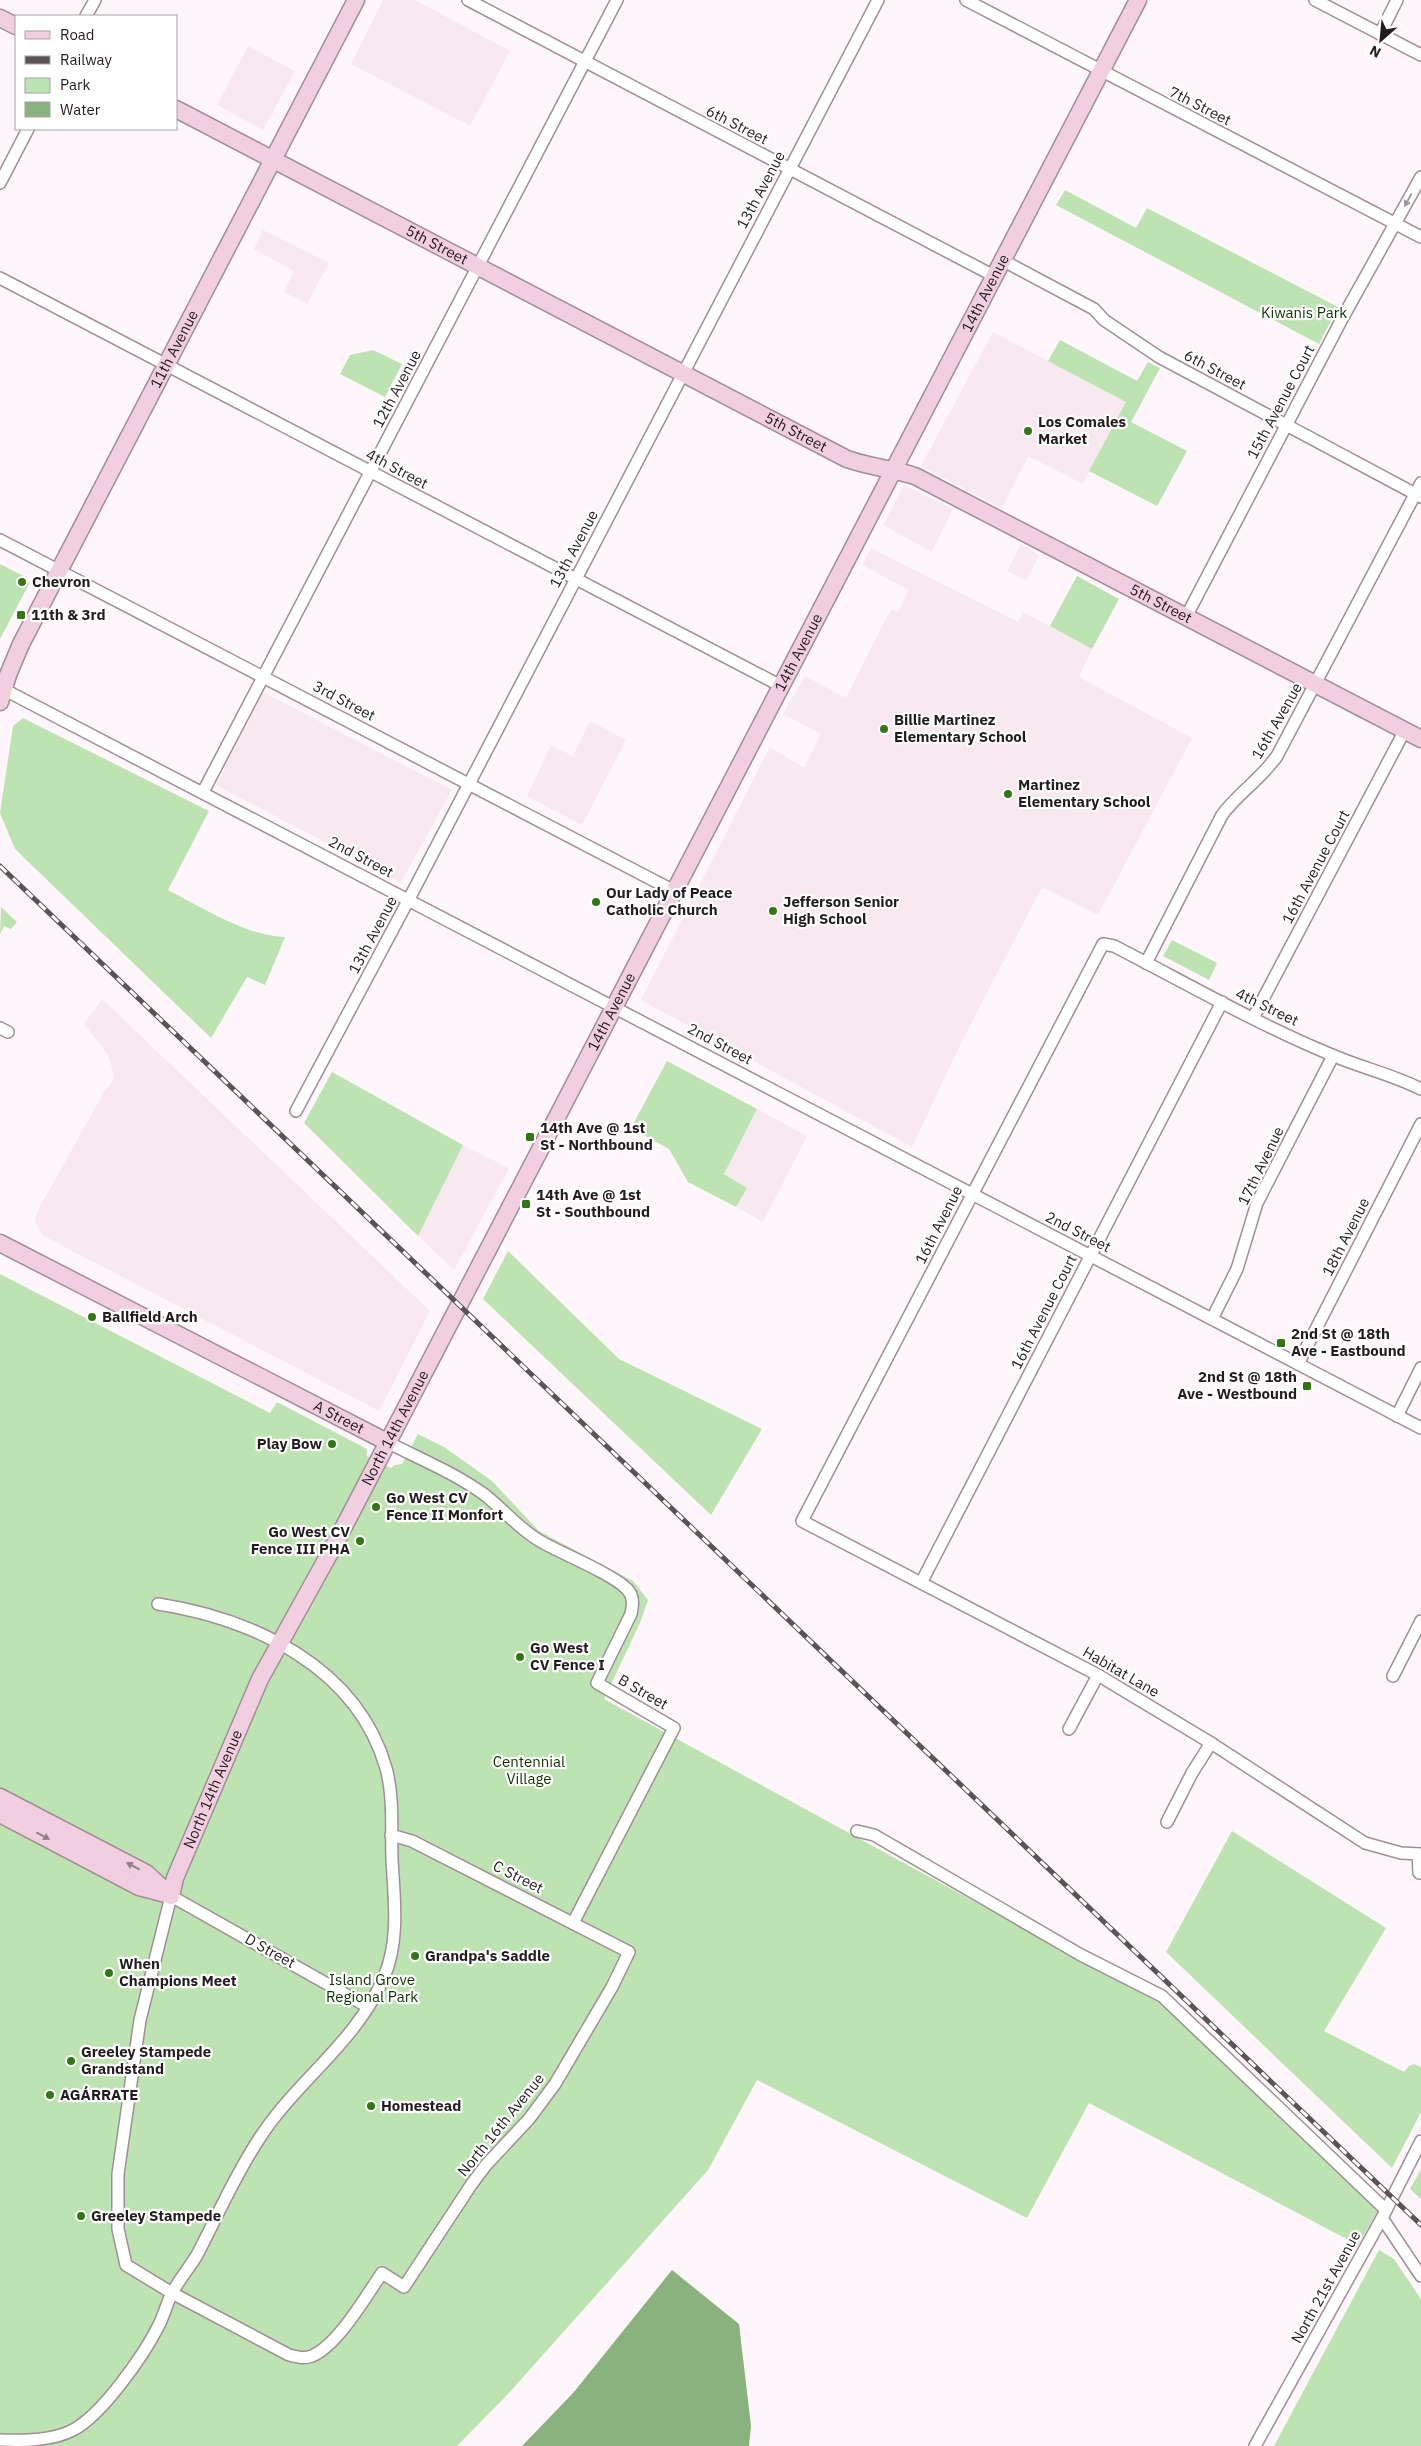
<svg xmlns="http://www.w3.org/2000/svg" width="1421" height="2446" font-family="'IBM Plex Sans',sans-serif">
<style>
.built{fill:#f8e8ef}
.green{fill:#bce3b1}
.water{fill:#8ab27e}
.lines{fill:none;stroke-linecap:round;stroke-linejoin:round}
.street-casing{stroke:#a08f96;stroke-width:14}
.secondary-casing{stroke:#a08f96;stroke-width:19}
.street{stroke:#fff;stroke-width:11}
.secondary{stroke:#f2cee1;stroke-width:16}
.rail-casing{stroke:#5b5357;stroke-width:5}
.rail{stroke:#fff;stroke-width:3;stroke-dasharray:9;stroke-linecap:butt}
.oneway{fill:#9c999a}
.oneway2{fill:#957e8a}
.poi-dot{fill:#327616;stroke:#fff;stroke-width:2}
.labels{text-anchor:middle;stroke-width:4.5;stroke-linejoin:round;paint-order:stroke}
.street-label{font-size:15px;fill:#231c1f;stroke:#fff}
.park-label{font-size:15px;fill:#0e3500;stroke:#fff}
.poi-label{font-size:15px;font-weight:bold;fill:#231c1f;stroke:#fff;text-anchor:start}
</style>
<rect width="100%" height="100%" fill="#fef6fa"/>
<g class="built">
<polygon points="383,0 415,0 510,51 470,126 351,64"/>
<polygon points="248,46 295,71 263,130 217,105"/>
<polygon points="263,230 329,263 307,304 284,292 294,271 254,249"/>
<polygon points="993,332 1126,402 1083,484 1028,456 1002,508 921,466"/>
<polygon points="904,485 953,509 932,552 883,525"/>
<polygon points="1021,544 1039,555 1026,581 1007,571"/>
<polygon points="871,548 1018,622 1023,612 1092,649 1079,677 1192,738 1098,915 1042,887 961,1043 912,1147 641,1000 770,747 804,768 821,734 783,714 805,676 846,698 891,609 898,612 909,590 862,565"/>
<polygon points="263,692 452,790 401,882 216,785"/>
<polygon points="590,721 626,740 582,825 527,796 551,745 573,756"/>
<polygon points="102,999 430,1311 379,1411 42,1235 35,1221 38,1210 104,1092 115,1078 108,1055 84,1024"/>
<polygon points="757,1109 807,1136 763,1222 736,1207 747,1188 724,1174"/>
<polygon points="463,1145 509,1168 454,1270 418,1236"/>
</g>
<g class="green">
<polygon points="1065,190 1136,228 1147,208 1338,307 1319,344 1056,205"/>
<polygon points="1060,340 1137,381 1148,362 1160,368 1131,422 1187,451 1157,506 1089,471 1126,402 1048,361"/>
<polygon points="373,350 402,364 385,397 340,374 350,355"/>
<polygon points="0,564 27,578 29,584 0,639"/>
<polygon points="1077,576 1119,599 1092,649 1050,626"/>
<path d="M23 718 209 811 168 890C201 907 249 937 285 937L265 985 247 977 211 1038 15 849 0 813 13 726Z"/>
<polygon points="1,907 17,922 11,929 4,926 0,934"/>
<polygon points="1172,940 1217,963 1209,980 1163,956"/>
<polygon points="667,1061 757,1109 724,1174 747,1188 736,1207 688,1182 669,1149 631,1128"/>
<polygon points="332,1072 463,1145 418,1236 304,1123"/>
<polygon points="508,1251 619,1359 762,1429 711,1515 483,1299"/>
<polygon points="0,1274 270,1413 277,1402 367,1449 367,1456 391,1468 395,1465 402,1464 418,1434 444,1447 492,1481 539,1531 633,1581 648,1600 640,1623 604,1699 1160,2003 1379,2209 1358,2245 1089,2103 1027,2218 757,2080 708,2170 508,2394 457,2446 0,2446"/>
<polygon points="1232,1831 1386,1928 1324,2031 1404,2072 1409,2066 1414,2064 1421,2067 1421,2112 1392,2168 1166,1952"/>
<polygon points="1421,2169 1421,2199 1410,2189"/>
<polygon points="1379,2250 1394,2259 1421,2299 1421,2446 1274,2446"/>
</g>
<polygon class="water" points="672,2270 739,2324 751,2426 749,2446 522,2446 574,2392"/>
<g class="lines">
<g class="street-casing">
<g id="street">
<polyline points="468,0 994,276"/>
<polyline points="966,0 1421,237"/>
<polyline points="1315,0 1421,55"/>
<polyline points="86,16 95,0"/>
<polyline points="1380,34 1397,0"/>
<polyline points="0,183 28,129"/>
<polyline points="1002,260 1094,309 1104,320 1159,357 1421,497"/>
<polyline points="0,278 781,686"/>
<polyline points="0,540 674,891"/>
<polyline points="1186,617 1343,317 1421,177"/>
<polyline points="3,689 1421,1428"/>
<polyline points="203,792 617,0"/>
<path d="M1146 963 1222 815C1238 793 1261 779 1277 756L1421 483"/>
<polyline points="1253,1018 1405,730"/>
<polyline points="0,1028 8,1032"/>
<path d="M1421 1089C1391 1074 1362 1068 1332 1055 1257 1024 1186 983 1114 946L1103 944 802 1521 1098 1675 1211 1743 1365 1843 1401 1853 1421 1854"/>
<polyline points="296,1111 409,899 878,0"/>
<polyline points="1212,1319 1237,1269 1257,1203 1333,1056"/>
<polyline points="1298,1364 1421,1124"/>
<polyline points="1397,1416 1421,1368"/>
<path d="M387 1442C420 1459 455 1473 485 1495 504 1510 519 1529 540 1541 562 1554 611 1573 627 1589 634 1596 633 1605 631 1614L597 1683 674 1728 573 1923"/>
<polyline points="921,1583 1222,1002"/>
<polyline points="1393,1676 1421,1621"/>
<polyline points="1069,1729 1098,1675"/>
<polyline points="1167,1822 1192,1773 1211,1743"/>
<polyline points="857,1831 874,1835 1081,1955 1162,1996 1386,2210"/>
<polyline points="1418,1854 1419,1873"/>
<path d="M368 2007 171 1896 140 2020 118 2174V2229L126 2265 172 2293 289 2355C297 2357 304 2359 312 2356 338 2345 366 2296 382 2273L404 2287 471 2185 486 2165 529 2119 555 2084 612 1987 629 1952 412 1841 391 1835"/>
<polyline points="1382,2218 1421,2276"/>
<path d="M0 2440C23 2441 52 2441 73 2430 102 2415 144 2355 159 2325 164 2315 167 2303 172 2293 179 2280 189 2268 197 2255 217 2217 235 2175 259 2139 296 2081 357 2042 384 1977 400 1940 394 1898 392 1859 391 1829 394 1797 386 1768 357 1667 254 1619 158 1604"/>
<polyline points="1255,2446 1382,2218 1421,2141"/>
</g>
</g>
<g class="secondary-casing">
<g id="secondary">
<polyline points="0,18 16,26"/>
<path id="s1" d="M176 109 847 459C870 467 893 469 915 476L1421 739"/>
<path id="s2" d="M0 702 8 675 21 644 356 0"/>
<path id="s3" d="M0 1243 387 1442"/>
<polyline points="0,1797 146,1873 171,1896"/>
<polyline points="0,1814 139,1887 166,1894"/>
<path id="s4" d="M171 1896 175 1878 260 1679 337 1540 1138 0"/>
</g>
</g>
<use href="#street" class="street"/>
<use href="#secondary" class="secondary"/>
<g class="rail-casing">
<polyline id="rail" points="0,866 1421,2225"/>
</g>
<use href="#rail" class="rail"/>
</g>
<defs><path id="oneway-solid" d="M-6-.8H1V-3.2L6.5 0L1 3.2V.8H-6Z" transform="scale(1.25)"/></defs>
<use class="oneway" href="#oneway-solid" transform="translate(1408 200) rotate(118)"/>
<g class="oneway2">
<use href="#oneway-solid" transform="translate(43 1836) rotate(28)"/>
<use href="#oneway-solid" transform="translate(133 1866) rotate(-152)"/>
</g>
<g class="poi-dot">
<circle cx="1028" cy="431" r="5"/>
<circle cx="22" cy="582" r="5"/>
<rect x="16" y="610" width="10" height="10" rx="2.5"/>
<circle cx="884" cy="729" r="5"/>
<circle cx="1008" cy="794" r="5"/>
<circle cx="596" cy="902" r="5"/>
<circle cx="773" cy="911" r="5"/>
<rect x="525" y="1132" width="10" height="10" rx="2.5"/>
<rect x="521" y="1199" width="10" height="10" rx="2.5"/>
<circle cx="92" cy="1317" r="5"/>
<rect x="1276" y="1338" width="10" height="10" rx="2.5"/>
<rect x="1302" y="1381" width="10" height="10" rx="2.5"/>
<circle cx="332" cy="1444" r="5"/>
<circle cx="376" cy="1507" r="5"/>
<circle cx="360" cy="1541" r="5"/>
<circle cx="520" cy="1657" r="5"/>
<circle cx="415" cy="1956" r="5"/>
<circle cx="109" cy="1973" r="5"/>
<circle cx="71" cy="2061" r="5"/>
<circle cx="50" cy="2095" r="5"/>
<circle cx="371" cy="2106" r="5"/>
<circle cx="81" cy="2216" r="5"/>
</g>
<g class="labels">
<g class="street-label">
<text transform="translate(1200 106) rotate(27)" y="5">7th Street</text>
<text transform="translate(737 125) rotate(27)" y="5">6th Street</text>
<text transform="translate(761 190) rotate(-62)" y="5">13th Avenue</text>
<text dy="5" stroke="none"><textPath href="#s1" startOffset="294">5th Street</textPath></text>
<text dy="5" stroke="none"><textPath href="#s4" startOffset="1799">14th Avenue</textPath></text>
<text dy="5" stroke="none"><textPath href="#s2" startOffset="394">11th Avenue</textPath></text>
<text transform="translate(1215 370) rotate(28)" y="5">6th Street</text>
<text transform="translate(397 389) rotate(-62)" y="5">12th Avenue</text>
<text transform="translate(1281 402) rotate(-62)" y="5">15th Avenue Court</text>
<text dy="5" stroke="none"><textPath href="#s1" startOffset="699">5th Street</textPath></text>
<text transform="translate(397 469) rotate(28)" y="5">4th Street</text>
<text transform="translate(574 549) rotate(-62)" y="5">13th Avenue</text>
<text dy="5" stroke="none"><textPath href="#s1" startOffset="1104">5th Street</textPath></text>
<text dy="5" stroke="none"><textPath href="#s4" startOffset="1394">14th Avenue</textPath></text>
<text transform="translate(344 701) rotate(28)" y="5">3rd Street</text>
<text transform="translate(1277 721) rotate(-60)" y="5">16th Avenue</text>
<text transform="translate(361 857) rotate(28)" y="5">2nd Street</text>
<text transform="translate(1316 867) rotate(-62)" y="5">16th Avenue Court</text>
<text transform="translate(373 935) rotate(-62)" y="5">13th Avenue</text>
<text transform="translate(1267 1007) rotate(26)" y="5">4th Street</text>
<text dy="5" stroke="none"><textPath href="#s4" startOffset="989">14th Avenue</textPath></text>
<text transform="translate(720 1044) rotate(28)" y="5">2nd Street</text>
<text transform="translate(1261 1166) rotate(-64)" y="5">17th Avenue</text>
<text transform="translate(939 1225) rotate(-63)" y="5">16th Avenue</text>
<text transform="translate(1078 1232) rotate(27)" y="5">2nd Street</text>
<text transform="translate(1346 1237) rotate(-63)" y="5">18th Avenue</text>
<text transform="translate(1044 1312) rotate(-63)" y="5">16th Avenue Court</text>
<text dy="5" stroke="none"><textPath href="#s3" startOffset="381">A Street</textPath></text>
<text dy="5" stroke="none"><textPath href="#s4" startOffset="520">North 14th Avenue</textPath></text>
<text transform="translate(1121 1672) rotate(30)" y="5">Habitat Lane</text>
<text transform="translate(643 1692) rotate(30)" y="5">B Street</text>
<text dy="5" stroke="none"><textPath href="#s4" startOffset="115">North 14th Avenue</textPath></text>
<text transform="translate(518 1877) rotate(27)" y="5">C Street</text>
<text transform="translate(270 1951) rotate(29)" y="5">D Street</text>
<text transform="translate(501 2125) rotate(-51)" y="5">North 16th Avenue</text>
<text transform="translate(1326 2287) rotate(-61)" y="5">North 21st Avenue</text>
</g>
<g class="park-label">
<text x="1304" y="318">Kiwanis Park</text>
<text x="529" y="1767">Centennial<tspan x="529" dy="17">Village</tspan></text>
<text x="372" y="1985">Island Grove<tspan x="372" dy="17">Regional Park</tspan></text>
</g>
<g class="poi-label">
<text x="1038" y="427">Los Comales<tspan x="1038" dy="17">Market</tspan></text>
<text x="32" y="587">Chevron</text>
<text x="31" y="620">11th &amp; 3rd</text>
<text x="894" y="725">Billie Martinez<tspan x="894" dy="17">Elementary School</tspan></text>
<text x="1018" y="790">Martinez<tspan x="1018" dy="17">Elementary School</tspan></text>
<text x="606" y="898">Our Lady of Peace<tspan x="606" dy="17">Catholic Church</tspan></text>
<text x="783" y="907">Jefferson Senior<tspan x="783" dy="17">High School</tspan></text>
<text x="540" y="1133">14th Ave @ 1st<tspan x="540" dy="17">St - Northbound</tspan></text>
<text x="536" y="1200">14th Ave @ 1st<tspan x="536" dy="17">St - Southbound</tspan></text>
<text x="102" y="1322">Ballfield Arch</text>
<text x="1291" y="1339">2nd St @ 18th<tspan x="1291" dy="17">Ave - Eastbound</tspan></text>
<text x="1297" y="1382" text-anchor="end">2nd St @ 18th<tspan x="1297" dy="17">Ave - Westbound</tspan></text>
<text x="322" y="1449" text-anchor="end">Play Bow</text>
<text x="386" y="1503">Go West CV<tspan x="386" dy="17">Fence II Monfort</tspan></text>
<text x="350" y="1537" text-anchor="end">Go West CV<tspan x="350" dy="17">Fence III PHA</tspan></text>
<text x="530" y="1653">Go West<tspan x="530" dy="17">CV Fence I</tspan></text>
<text x="425" y="1961">Grandpa's Saddle</text>
<text x="119" y="1969">When<tspan x="119" dy="17">Champions Meet</tspan></text>
<text x="81" y="2057">Greeley Stampede<tspan x="81" dy="17">Grandstand</tspan></text>
<text x="60" y="2100">AGÁRRATE</text>
<text x="381" y="2111">Homestead</text>
<text x="91" y="2221">Greeley Stampede</text>
</g>
</g>
<rect x="15" y="15" width="162" height="115" fill="#ffffff" stroke="#a7a4a5"/>
<rect x="25" y="31" width="25" height="8" fill="#f2cee1" stroke="#a7a4a5"/>
<text x="60" y="40" font-size="15" fill="#231c1f">Road</text>
<rect x="25" y="56" width="25" height="8" fill="#5b5357" stroke="#a7a4a5"/>
<text x="60" y="65" font-size="15" fill="#231c1f">Railway</text>
<rect x="25" y="78" width="25" height="15" fill="#bce3b1" stroke="#a7a4a5"/>
<text x="60" y="90" font-size="15" fill="#231c1f">Park</text>
<rect x="25" y="102" width="25" height="15" fill="#8ab27e" stroke="#a7a4a5"/>
<text x="60" y="115" font-size="15" fill="#231c1f">Water</text>
<g transform="translate(1381 40) rotate(207)" stroke="#ffffff" stroke-width="4" paint-order="stroke">
<path d="M0-4L9 19L0 12L-9 19Z" fill="#231c1f"/>
<text y="-8" font-size="14" font-weight="bold" text-anchor="middle" fill="#231c1f">N</text>
</g>
</svg>
